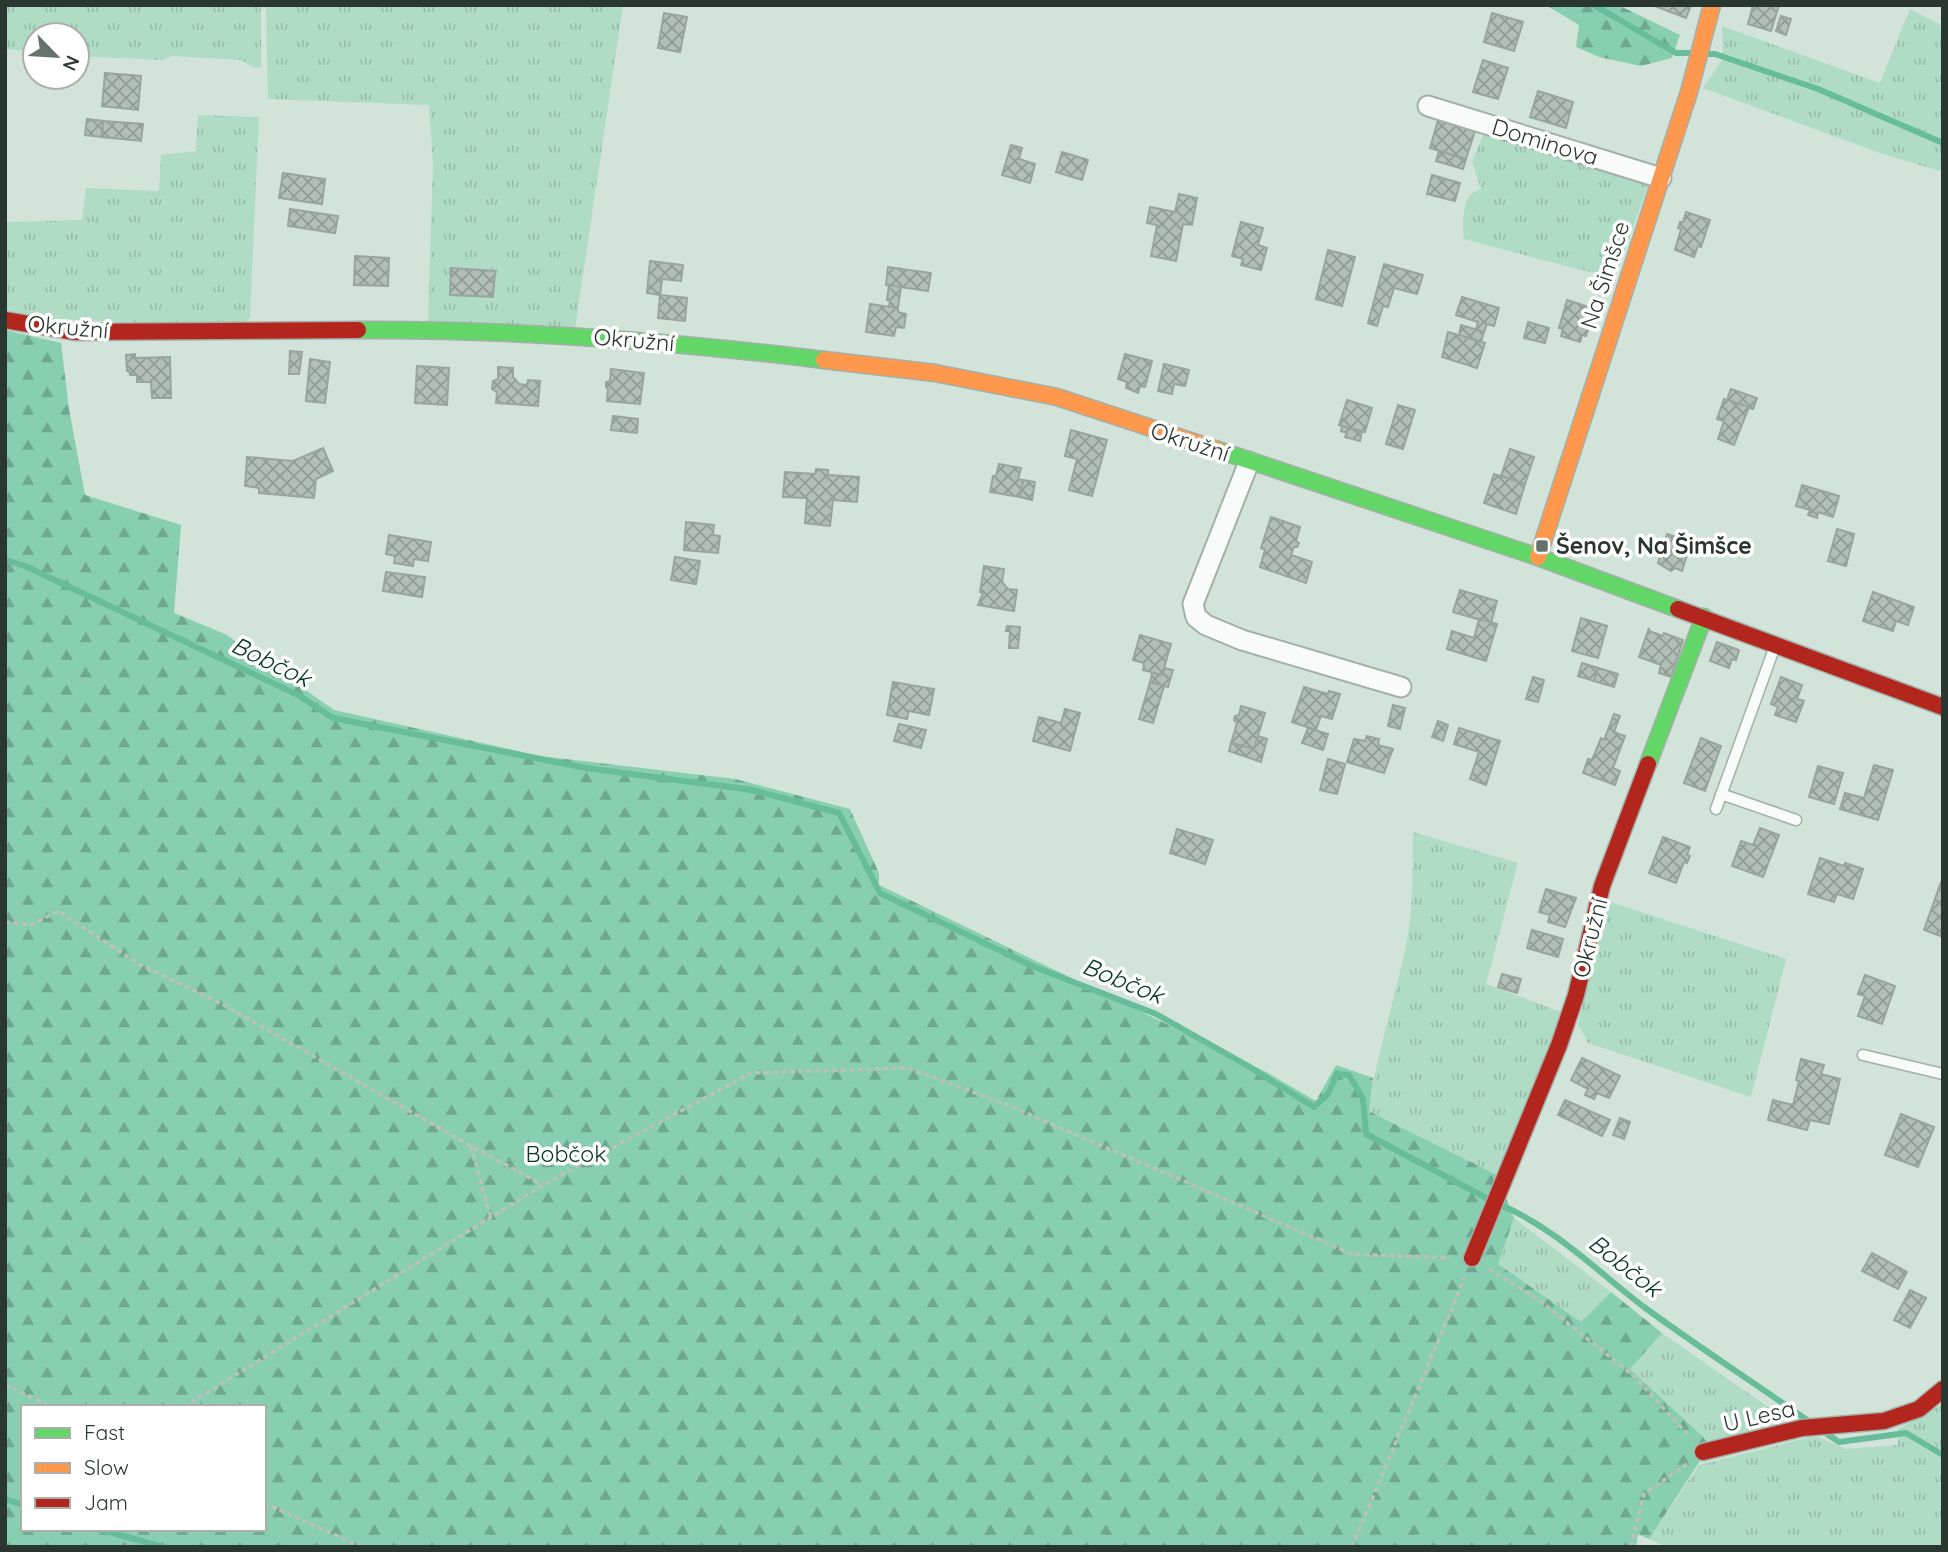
<svg xmlns="http://www.w3.org/2000/svg" width="1948" height="1552" font-family="Quicksand,sans-serif">
<style>
.grass{fill:url(#grass-tufts)}
.forest{fill:url(#forest-firs);fill-rule:evenodd}
.lines{fill:none;stroke-linecap:round;stroke-linejoin:round}
.stream{stroke:#67bc99;stroke-width:6}
.building{fill:url(#building-cross-hatch);stroke:#98a59f;stroke-width:2}
.lane-casing{stroke:#a3b0a9;stroke-width:13}
.street-casing{stroke:#a3b0a9;stroke-width:23}
.fast-casing{stroke:#a3b0a9;stroke-width:19}
.slow-casing{stroke:#a3b0a9;stroke-width:19}
.jam-casing{stroke:#a3b0a9;stroke-width:19}
.path{stroke:#bbc2bd;stroke-width:3.5;stroke-dasharray:5 3.5;stroke-linecap:butt}
.lane{stroke:#f8fbf9;stroke-width:10}
.street{stroke:#f8fbf9;stroke-width:19}
.fast{stroke:#63d668;stroke-width:16}
.slow{stroke:#ff974d;stroke-width:16}
.jam{stroke:#b3261e;stroke-width:16}
.poi-dot{fill:#65736c;stroke:#fff;stroke-width:2.5}
.labels{text-anchor:middle;stroke-width:7;stroke-linejoin:round;paint-order:stroke}
.street-label{font-size:23px;fill:#2a3730;stroke:#fff}
.poi-label{font-size:23px;font-weight:bold;fill:#2a3730;stroke:#fff;text-anchor:start}
.park-label{font-size:23px;fill:#023522;stroke:#fff}
.water-label{font-size:24px;font-style:italic;fill:#043624;stroke:#fff}
</style>
<defs>
<pattern id="grass-tufts" width="24" height="20" patternUnits="userSpaceOnUse" patternTransform="scale(1.75)"><rect width="24" height="20" fill="#b0dcc6"/><path d="M3 7l-1-3M5 7V3M7 7l1-3M15 17l-1-3M17 17v-4M19 17l1-3" fill="none" stroke="#98bdaa"/></pattern>
<pattern id="forest-firs" width="22" height="20" patternUnits="userSpaceOnUse" patternTransform="scale(1.75)"><rect width="22" height="20" fill="#88ceb0"/><path d="M5 1l3.5 6h-7zM16 11l3.5 6h-7z" fill="#6fa890"/></pattern>
<pattern id="building-cross-hatch" width="8" height="8" patternUnits="userSpaceOnUse" patternTransform="scale(1.75)"><rect width="8" height="8" fill="#b1bfb7"/><path d="M0 0l8 8M0 8l8-8" fill="none" stroke="#909c95"/></pattern>
</defs>
<rect width="100%" height="100%" fill="#d2e3da"/>
<g class="grass">
<polygon points="5,5 261,5 261,68 253,67 241,60 172,56 162,60 77,56 77,35 35,35 35,52 5,49"/>
<polygon points="266,5 623,5 575,329 428,321 433,163 429,105 268,99"/>
<polygon points="1910,9 1943,26 1943,172 1886,155 1703,88 1723,59 1722,26 1880,83"/>
<polygon points="198,115 259,117 250,317 246,321 176,324 5,317 5,222 82,220 86,188 159,191 161,155 196,151"/>
<path d="M1487 126 1650 180 1618 269 1602 274 1581 270 1464 239C1462 227 1462 204 1471 194 1474 192 1478 190 1481 189L1472 162Z"/>
<path d="M1413 832 1518 863 1486 984 1564 1013 1497 1175 1368 1110C1377 1055 1394 1001 1406 946 1414 909 1412 870 1413 832Z"/>
<polygon points="1607,901 1786,959 1751,1097 1588,1043 1578,1024"/>
<polygon points="1514,1218 1611,1292 1581,1322 1497,1264"/>
<polygon points="1662,1333 1787,1420 1711,1444 1630,1369"/>
<polygon points="1943,1404 1943,1547 1667,1547 1649,1539 1699,1465 1815,1436 1846,1449 1898,1445 1898,1429"/>
</g>
<g class="forest">
<polygon points="1546,5 1618,5 1680,35 1672,58 1641,66 1599,57 1576,47 1579,25"/>
<path d="M5 330 61 343 69 409 85 495 181 525 174 613 225 634 334 710 540 756 735 779 850 809 879 873V885L1266 1072 1316 1101 1336 1065 1373 1078 1369 1111 1497 1175 1514 1218 1498 1264 1581 1322 1611 1292 1662 1333 1630 1369 1711 1444 1649 1539 1638 1534 1636 1547H5ZM23 1407H264V1529H23Z"/>
</g>
<g class="lines">
<g class="stream">
<polyline points="1594,5 1676,53 1691,53"/>
<polyline points="1705,54 1715,54 1818,89 1943,143"/>
<polyline points="5,560 25,566 298,695 333,718 586,768 752,790 839,813 880,893 1032,966 1156,1014 1248,1066 1314,1107 1328,1094 1337,1074 1349,1075 1363,1099 1366,1134 1488,1199"/>
<path d="M1501 1205C1556 1229 1597 1271 1644 1307 1697 1346 1753 1382 1807 1420"/>
<polyline points="1827,1434 1839,1442 1906,1433 1943,1455"/>
<polyline points="5,1499 23,1505"/>
<polyline points="99,1529 163,1547"/>
</g>
</g>
<g class="building">
<polygon points="1652,5 1691,5 1686,18"/>
<polygon points="1753,5 1779,5 1771,31 1748,24"/>
<polygon points="664,13 687,17 680,52 658,48"/>
<polygon points="1492,13 1523,22 1514,51 1484,42"/>
<polygon points="1781,16 1791,19 1786,35 1776,31"/>
<polygon points="1483,60 1508,68 1498,99 1473,92"/>
<polygon points="105,73 141,76 138,110 102,106"/>
<polygon points="1538,91 1573,102 1566,128 1530,117"/>
<polygon points="87,119 103,121 102,137 85,135"/>
<polygon points="1438,120 1475,131 1466,159 1430,148"/>
<polygon points="103,121 143,124 141,141 102,137"/>
<polygon points="1011,145 1022,148 1019,159 1035,164 1030,183 1002,175"/>
<polygon points="1439,151 1466,159 1463,169 1436,161"/>
<polygon points="1062,152 1088,160 1082,180 1056,172"/>
<polygon points="283,173 325,179 322,204 279,198"/>
<polygon points="1432,175 1460,183 1455,201 1427,194"/>
<polygon points="1179,194 1197,198 1192,225 1183,224 1176,261 1151,256 1157,225 1147,223 1150,207 1175,212"/>
<polygon points="290,209 338,216 335,233 288,226"/>
<polygon points="1686,212 1710,220 1701,247 1698,246 1694,257 1675,250 1681,229 1678,228 1680,222 1683,222"/>
<polygon points="1241,222 1263,228 1258,245 1267,248 1261,270 1241,265 1243,259 1232,256"/>
<polygon points="1328,250 1355,257 1342,306 1316,299"/>
<polygon points="355,256 389,258 388,286 354,285"/>
<polygon points="650,261 683,265 681,281 662,279 660,295 647,293"/>
<polygon points="1384,264 1423,275 1417,294 1394,288 1388,307 1383,306 1377,326 1368,323"/>
<polygon points="888,267 931,273 928,291 886,285"/>
<polygon points="451,268 495,271 493,297 450,295"/>
<polygon points="889,285 901,287 898,308 889,307 890,300 887,300"/>
<polygon points="660,295 687,298 685,321 658,318"/>
<polygon points="1462,297 1499,308 1494,326 1487,324 1484,332 1476,330 1478,322 1456,315"/>
<polygon points="1567,300 1595,309 1586,336 1582,335 1580,342 1561,336 1563,329 1559,328"/>
<polygon points="870,304 898,308 898,312 906,314 904,328 896,327 894,336 866,332"/>
<polygon points="1528,322 1549,328 1545,343 1524,338"/>
<polygon points="1461,325 1484,332 1481,342 1459,335"/>
<polygon points="1448,332 1485,343 1477,368 1442,357"/>
<polygon points="290,351 302,352 299,374 289,374"/>
<polygon points="135,354 135,358 170,357 171,398 152,398 151,382 137,382 137,375 130,375 129,371 127,371 126,355"/>
<polygon points="1125,354 1152,361 1145,387 1140,386 1138,393 1126,388 1127,382 1118,379"/>
<polygon points="310,359 330,362 325,403 306,401"/>
<polygon points="1164,364 1189,370 1185,386 1174,384 1172,394 1158,391"/>
<polygon points="417,366 449,368 447,405 415,403"/>
<polygon points="498,367 513,368 513,377 519,384 527,385 528,380 540,381 538,406 496,403 497,392 492,389 493,381 498,379"/>
<polygon points="611,369 644,373 640,404 607,401 608,389 606,387 606,382 610,381"/>
<polygon points="1731,389 1757,398 1753,409 1727,400"/>
<polygon points="1724,399 1749,407 1734,445 1718,439 1724,421 1717,419"/>
<polygon points="1347,400 1372,408 1365,432 1339,425"/>
<polygon points="1398,405 1415,410 1403,449 1386,444"/>
<polygon points="613,416 638,419 637,433 611,430"/>
<polygon points="1342,426 1362,432 1360,441 1345,437 1347,433 1341,431"/>
<polygon points="1071,430 1107,440 1092,496 1069,490 1077,459 1065,456"/>
<polygon points="323,448 333,471 316,479 314,498 259,493 259,488 245,486 247,457 293,461"/>
<polygon points="1510,449 1534,457 1525,484 1501,476"/>
<polygon points="999,464 1021,468 1018,479 1023,480 1020,497 990,492 993,476 996,476"/>
<polygon points="816,469 828,470 828,475 859,477 857,502 833,500 830,526 805,523 807,498 783,497 785,472 815,474"/>
<polygon points="1494,474 1525,484 1516,514 1484,503"/>
<polygon points="1023,480 1035,482 1032,500 1020,497"/>
<polygon points="1802,485 1839,496 1833,517 1818,512 1817,518 1808,515 1810,510 1796,506"/>
<polygon points="1271,517 1300,527 1296,541 1299,543 1297,547 1294,547 1291,555 1312,562 1306,583 1260,567 1265,550 1261,548"/>
<polygon points="686,522 714,525 713,535 720,536 718,553 684,550"/>
<polygon points="1837,529 1854,534 1846,566 1828,561"/>
<polygon points="1667,534 1691,542 1682,571 1675,568 1671,571 1658,563"/>
<polygon points="389,535 431,542 428,561 414,559 413,566 394,563 395,556 386,554"/>
<polygon points="675,557 700,561 696,584 671,580"/>
<polygon points="984,566 1004,569 1002,582 1008,589 1017,590 1014,611 978,605 983,593 980,592"/>
<polygon points="386,572 425,577 422,597 383,591"/>
<polygon points="1460,590 1497,601 1491,623 1453,612"/>
<polygon points="1873,592 1914,607 1908,625 1896,621 1893,631 1863,621"/>
<polygon points="1581,618 1607,626 1598,658 1572,651"/>
<polygon points="1479,619 1497,624 1486,661 1447,649 1452,631 1474,638"/>
<polygon points="1007,626 1020,627 1018,648 1009,648 1010,631 1006,631"/>
<polygon points="1649,628 1649,631 1663,636 1664,633 1683,640 1671,677 1659,673 1661,665 1639,657"/>
<polygon points="1140,635 1171,644 1162,675 1143,670 1144,663 1133,660"/>
<polygon points="1717,642 1739,650 1736,660 1732,659 1729,668 1710,661"/>
<polygon points="1582,663 1598,668 1594,681 1578,676"/>
<polygon points="1164,668 1173,670 1168,687 1150,682 1152,673 1162,675"/>
<polygon points="1598,668 1618,674 1614,687 1594,681"/>
<polygon points="1533,677 1544,680 1538,702 1526,699"/>
<polygon points="1781,677 1802,685 1797,699 1804,701 1796,722 1775,715 1778,707 1771,704"/>
<polygon points="893,682 934,689 929,715 909,711 907,719 887,715"/>
<polygon points="1150,682 1164,686 1153,723 1139,719"/>
<polygon points="1304,687 1328,694 1329,691 1340,694 1332,719 1321,716 1316,730 1292,722"/>
<polygon points="1393,705 1405,708 1400,729 1388,726"/>
<polygon points="1241,706 1265,713 1254,749 1231,743 1237,723 1234,720 1235,716 1239,715"/>
<polygon points="1065,709 1080,713 1070,751 1033,741 1039,717 1061,723"/>
<polygon points="1614,714 1620,716 1614,732 1625,736 1613,768 1620,771 1615,785 1583,773 1588,759 1592,760 1601,738 1604,740"/>
<polygon points="1438,721 1448,725 1443,741 1432,737"/>
<polygon points="899,724 926,730 921,748 894,741"/>
<polygon points="1308,728 1328,734 1323,750 1302,743"/>
<polygon points="1459,728 1500,741 1486,785 1470,779 1479,752 1454,744"/>
<polygon points="1258,736 1267,739 1261,762 1229,751 1231,743 1254,749"/>
<polygon points="1367,736 1379,739 1378,745 1393,749 1384,773 1347,762 1354,739 1365,741"/>
<polygon points="1701,738 1721,746 1705,791 1684,783"/>
<polygon points="1328,759 1345,764 1337,794 1320,790"/>
<polygon points="1874,765 1893,770 1878,820 1840,809 1845,793 1864,798"/>
<polygon points="1818,766 1843,773 1834,804 1809,797"/>
<polygon points="1760,828 1779,835 1763,877 1732,866 1741,841 1753,845"/>
<polygon points="1177,829 1213,840 1205,864 1170,853"/>
<polygon points="1663,837 1690,847 1687,855 1690,856 1687,863 1684,862 1676,883 1649,873"/>
<polygon points="1820,858 1844,866 1845,863 1863,869 1853,899 1837,894 1834,902 1808,894"/>
<polygon points="1941,882 1943,882 1943,937 1924,930"/>
<polygon points="1546,889 1576,898 1565,927 1548,922 1550,915 1539,912"/>
<polygon points="1532,930 1563,939 1558,957 1527,948"/>
<polygon points="1502,974 1521,979 1517,993 1498,987"/>
<polygon points="1865,975 1895,986 1882,1024 1858,1016 1865,996 1858,994"/>
<polygon points="1582,1058 1620,1076 1609,1098 1597,1093 1594,1099 1585,1095 1588,1089 1571,1080"/>
<polygon points="1801,1059 1824,1065 1821,1074 1840,1079 1829,1124 1810,1120 1807,1130 1768,1120 1773,1100 1793,1105 1799,1081 1796,1080"/>
<polygon points="1565,1100 1610,1120 1602,1136 1558,1115"/>
<polygon points="1901,1114 1934,1127 1918,1167 1885,1155"/>
<polygon points="1620,1118 1630,1122 1624,1139 1613,1135"/>
<polygon points="1872,1253 1907,1272 1898,1289 1862,1271"/>
<polygon points="1910,1290 1926,1298 1910,1328 1894,1320"/>
</g>
<g class="lines">
<g class="lane-casing">
<g id="lane">
<polyline points="1721,794 1796,820"/>
<polyline points="1716,809 1775,646"/>
<polyline points="1863,1055 1943,1074"/>
</g>
</g>
<g class="street-casing">
<g id="street">
<polyline points="1428,106 1661,178"/>
<polyline points="1249,462 1193,604 1196,617 1206,625 1242,640 1401,687"/>
</g>
</g>
<g class="fast-casing">
<g id="fast">
<path d="M358 330C514 329 669 341 824 360"/>
<polyline points="1218,450 1538,557 1678,609"/>
<polyline points="1648,764 1704,617"/>
</g>
</g>
<g class="slow-casing">
<g id="slow">
<polyline points="824,360 935,373 1057,397 1218,450"/>
<polyline points="1538,557 1689,92 1712,5"/>
</g>
</g>
<g class="jam-casing">
<g id="jam">
<polyline points="5,320 75,332 358,330"/>
<polyline points="1678,609 1943,707"/>
<polyline points="1472,1258 1559,1045 1576,995 1602,886 1648,764"/>
<polyline points="1703,1452 1802,1428 1884,1421 1919,1409 1943,1389"/>
</g>
</g>
<g class="path">
<polyline points="5,922 31,925 58,911 139,964 222,1004 471,1146 543,1185"/>
<polyline points="471,1146 491,1218"/>
<polyline points="1489,1269 1539,1300 1635,1377 1689,1436"/>
<polyline points="5,1385 52,1407"/>
<polyline points="184,1407 543,1185 751,1073 908,1068 1010,1106 1352,1254 1450,1258"/>
<polyline points="264,1503 362,1547"/>
<polyline points="1352,1547 1465,1277"/>
<polyline points="1631,1547 1644,1494 1687,1464"/>
</g>
<use href="#lane" class="lane"/>
<use href="#street" class="street"/>
<use href="#fast" class="fast"/>
<use href="#slow" class="slow"/>
<use href="#jam" class="jam"/>
</g>
<rect class="poi-dot" x="1535" y="539" width="14" height="14" rx="3.5"/>
<g class="labels">
<g class="street-label">
<text transform="translate(1545 142) rotate(17)" y="8">Dominova</text>
<text transform="translate(1605 275) rotate(-72)" y="8">Na Šimšce</text>
<text transform="translate(68 327) rotate(5)" y="8">Okružní</text>
<text transform="translate(634 340) rotate(5)" y="8">Okružní</text>
<text transform="translate(1190 442) rotate(18)" y="8">Okružní</text>
<text transform="translate(1590 938) rotate(-76)" y="8">Okružní</text>
<text transform="translate(1759 1416) rotate(-13)" y="8">U Lesa</text>
</g>
<g class="poi-label">
<text x="1556" y="554">Šenov, Na Šimšce</text>
</g>
<g class="park-label">
<text x="566" y="1162">Bobčok</text>
</g>
<g class="water-label">
<text transform="translate(271 662) rotate(26)" y="8">Bobčok</text>
<text transform="translate(1123 981) rotate(22)" y="8">Bobčok</text>
<text transform="translate(1625 1266) rotate(38)" y="8">Bobčok</text>
</g>
</g>
<rect width="1948" height="1552" fill="none" stroke="#2a3730" stroke-width="14"/>
<rect x="21" y="1405" width="245" height="126" fill="#ffffff" stroke="#aaafac" stroke-width="2"/>
<rect x="35" y="1428" width="35" height="10" fill="#63d668" stroke="#aaafac" stroke-width="2"/>
<text x="84" y="1440" font-size="21" fill="#2a3730">Fast</text>
<rect x="35" y="1463" width="35" height="10" fill="#ff974d" stroke="#aaafac" stroke-width="2"/>
<text x="84" y="1475" font-size="21" fill="#2a3730">Slow</text>
<rect x="35" y="1498" width="35" height="10" fill="#b3261e" stroke="#aaafac" stroke-width="2"/>
<text x="84" y="1510" font-size="21" fill="#2a3730">Jam</text>
<g transform="translate(56 56) rotate(115)"><circle r="33" fill="#ffffff" stroke="#aaafac" stroke-width="2"/>
<path d="M0-5L12 26L0 18L-12 26Z" fill="#65736c"/>
<text y="-10" font-size="19" font-weight="bold" text-anchor="middle" fill="#2a3730">N</text>
</g>
</svg>
